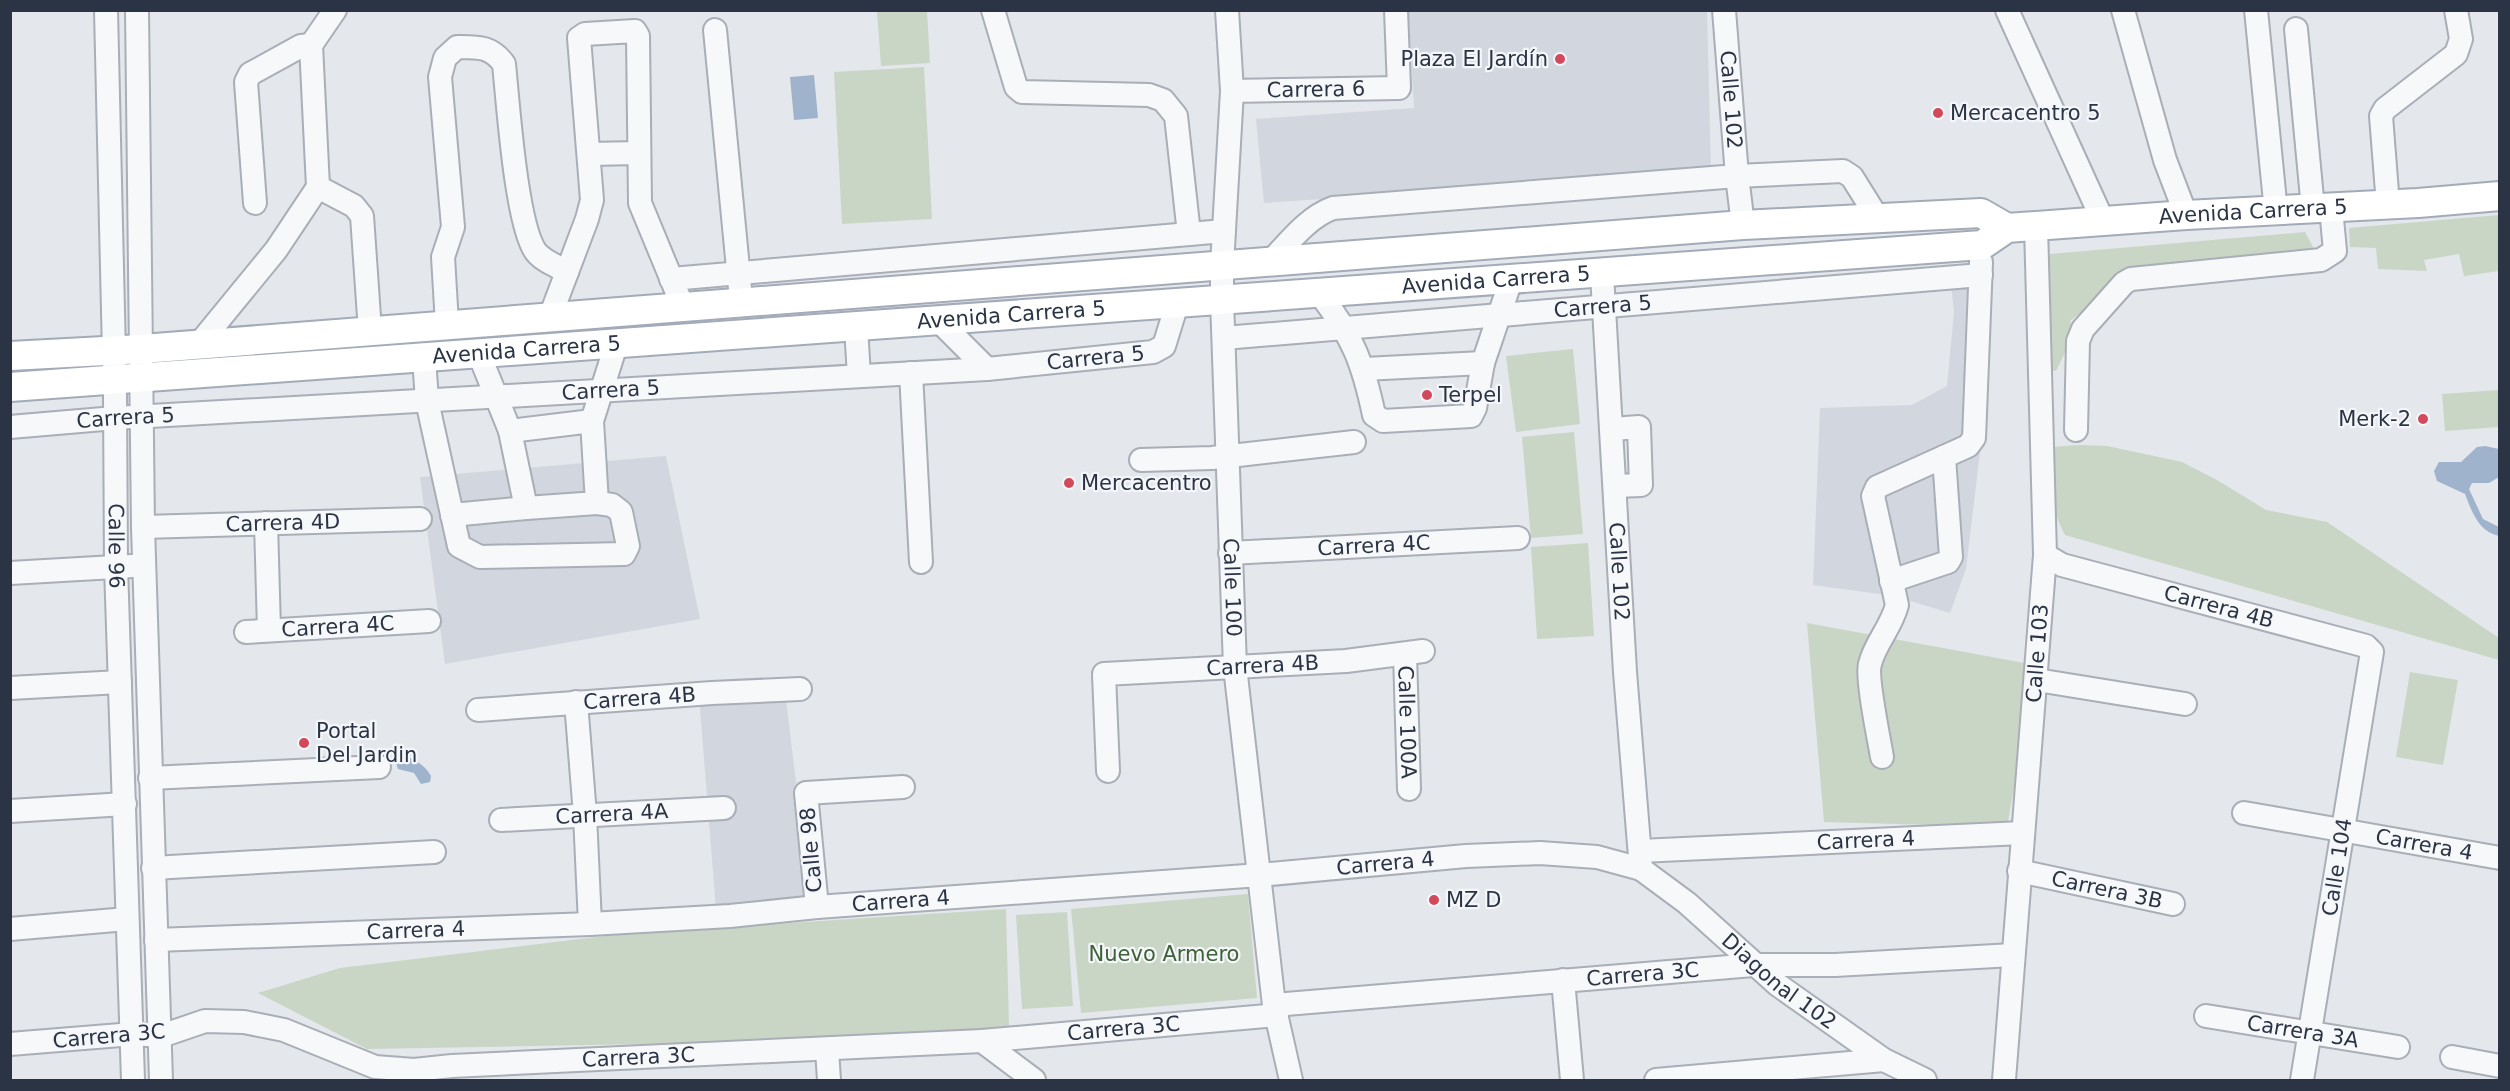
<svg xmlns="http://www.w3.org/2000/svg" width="2510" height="1091" font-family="'DejaVu Sans',sans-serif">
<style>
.built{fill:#d2d6de}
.green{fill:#c9d6c5}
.water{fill:#9fb4cc}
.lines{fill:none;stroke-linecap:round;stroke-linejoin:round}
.minor-casing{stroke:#a9aeb7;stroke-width:26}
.major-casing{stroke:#a3abb8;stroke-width:32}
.minor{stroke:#f7f8fa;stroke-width:22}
.major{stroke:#fff;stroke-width:28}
.poi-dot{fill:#d1495b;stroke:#f4f6f9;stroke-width:2}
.labels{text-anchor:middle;stroke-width:4.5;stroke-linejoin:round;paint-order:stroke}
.poi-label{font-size:21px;fill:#2b3445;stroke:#f4f6f9;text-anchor:start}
.street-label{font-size:21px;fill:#2b3445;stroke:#f4f6f9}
.park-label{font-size:21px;fill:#3f6138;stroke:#f4f6f9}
</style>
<rect width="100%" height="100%" fill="#e4e7ec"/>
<g class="built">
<polygon points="1408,11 1707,11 1711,173 1264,203 1256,119 1414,108"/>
<polygon points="1951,283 1984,285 1983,427 1966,569 1950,613 1894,596 1813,585 1820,408 1912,405 1947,386 1954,312"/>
<polygon points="666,456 700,619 445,664 420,477"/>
<polygon points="785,691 799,807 806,908 716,910 699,696"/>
</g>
<g class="green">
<polygon points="877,11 927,11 930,63 881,66"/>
<polygon points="924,67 932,219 842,224 834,72"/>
<polygon points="2499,215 2499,271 2464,276 2459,254 2424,260 2427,271 2378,269 2376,248 2350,247 2349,228"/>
<polygon points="2305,232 2313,247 2310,257 2126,277 2070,321 2075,332 2056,371 2050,370 2050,254"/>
<polygon points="1573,349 1580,424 1516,432 1506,356"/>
<polygon points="2499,390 2499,427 2445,431 2442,394"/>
<polygon points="1574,432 1583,534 1531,538 1522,437"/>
<path d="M2080 445 2107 446 2182 462 2217 480 2266 510 2327 522 2499 638V660L2065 535C2050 508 2049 478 2051 447Z"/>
<polygon points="1588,543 1594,636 1537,639 1531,547"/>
<polygon points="1807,623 2036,665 2007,827 1824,822"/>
<polygon points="2410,672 2458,680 2443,765 2396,757"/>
<polygon points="1248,894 1257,998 1081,1013 1071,909"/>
<polygon points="1006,909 1009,1027 697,1043 367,1049 258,993 340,968 621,934"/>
<polygon points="1067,912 1073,1006 1022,1009 1016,915"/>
</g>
<g class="water">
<polygon points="814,75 818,118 794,120 790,77"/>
<path d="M2485 446 2499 449V477L2489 483H2472L2469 489 2483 519 2499 527V536C2478 531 2472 512 2465 494L2437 481 2434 471 2439 462H2461L2477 447Z"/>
<path d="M402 755C414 759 424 764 431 776L430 782 421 784 414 773 398 769 395 760Z"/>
</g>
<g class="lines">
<g class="minor-casing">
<g id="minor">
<path id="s1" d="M106 10 115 397 116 567 133 1080"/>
<polyline points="137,10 143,527 161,1080"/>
<polyline points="993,10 1016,87 1022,92 1149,95 1163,100 1176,116 1189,234"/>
<path id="s2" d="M1227 10 1232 91 1222 265V300L1235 667 1274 1005 1291 1080"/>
<path id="s3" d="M1724 10 1737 176 1743 225"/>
<polyline points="2007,10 2103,221"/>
<polyline points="2123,10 2165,160 2186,215"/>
<polyline points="2256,10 2276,212"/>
<polyline points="2296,29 2313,209"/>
<polyline points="715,30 740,289"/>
<polyline points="311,45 335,10"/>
<path id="s4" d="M1232 91 1399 88 1396 10"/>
<polyline points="589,154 639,153"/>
<polyline points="318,187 354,206 362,216 370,331"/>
<polyline points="2388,205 2381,116 2385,109 2456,54 2461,39 2456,10"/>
<path d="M1271 261C1289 242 1308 217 1333 208L1737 176 1843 171 1852 177 1877 217"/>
<path id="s5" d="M1602 274 1625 672 1641 869"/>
<polyline points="671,279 1224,231"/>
<path d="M1320 294C1353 337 1363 363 1374 415L1383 421 1471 416 1475 408 1483 363 1511 280"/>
<polyline points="550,317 587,219 592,200 579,38 585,34 635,31 638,36 640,203 683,307"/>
<polyline points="939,321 987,369"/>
<path d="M447 324 443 257 453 227 440 77 445 58 457 47C478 47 491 46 504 64 508 102 516 225 536 252 543 261 557 266 567 272"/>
<polyline points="856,327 859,376"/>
<path id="s6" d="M1224 338 1981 275"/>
<polyline points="199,344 276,250 318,187 311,45 301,46 250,74 246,82 255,203"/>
<polyline points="479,354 510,431 526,508 597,503 592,421 616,345"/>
<polyline points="424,358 427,401 459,546 480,557 624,554 628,546 621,512 612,505 597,503"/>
<polyline points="1364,369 1483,363"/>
<polyline points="911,373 921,562"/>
<path id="s7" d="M10 427 115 418 987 369 1153 352 1164 346 1177 304"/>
<polyline points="1612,429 1639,427 1641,485 1615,486"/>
<polyline points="2076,430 2078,341 2083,329 2124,283 2131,279 2321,260 2335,251 2331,208"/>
<polyline points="510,431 592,421"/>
<polyline points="1141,460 1212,458 1354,442"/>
<polyline points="452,515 526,508"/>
<polyline points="266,523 269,630"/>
<path id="s8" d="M143 527 420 519"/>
<path id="s9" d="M1230 553 1518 538"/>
<path id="s10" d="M2045 555 2062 565 2366 646 2372 652 2302 1080"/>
<polyline points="10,573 132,566"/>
<polyline points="1891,581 1948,562 1951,557 1944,457"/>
<path id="s11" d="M246 632 429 621"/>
<path id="s12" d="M1405 654 1409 789"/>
<polyline points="2037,680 2185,704"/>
<polyline points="10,688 120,682"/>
<polyline points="576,702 585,815 590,924"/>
<path id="s13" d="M478 710 712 693 800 689"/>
<path d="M1882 757C1879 739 1866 677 1870 664 1875 643 1891 628 1897 605L1873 496 1877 487 1968 446 1974 438 1981 262"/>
<path id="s14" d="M1108 771 1104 674 1346 661 1423 651"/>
<polyline points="150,778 379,767"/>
<polyline points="10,811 125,804"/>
<path id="s15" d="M2244 813 2500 858"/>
<path id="s16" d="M501 820 724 808"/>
<path id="s17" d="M1640 851 2022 833"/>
<polyline points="153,868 434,852"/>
<path id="s18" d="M2019 871 2173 904"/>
<polyline points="817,907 806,793 903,787"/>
<polyline points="10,929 127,919"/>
<path id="s19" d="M156 940 590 924 730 916 817 907 1260 875 1466 856 1540 853 1597 857 1641 869 1687 903 1778 985 1884 1060 1925 1080"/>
<polyline points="1563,980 1572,1080"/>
<path id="s20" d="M1274 1005 1753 965H1835L2013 955"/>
<path id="s21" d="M2206 1016 2398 1047"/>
<polyline points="982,1041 1034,1080"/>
<path id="s22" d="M10 1044 133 1034 161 1036 205 1021 244 1022 284 1030 375 1067 414 1070 452 1066 982 1041 1277 1015"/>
<polyline points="827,1050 829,1080"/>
<polyline points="2452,1057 2500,1066"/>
<polyline points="1656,1080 1884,1060"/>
<path id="s23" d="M2004 1080 2045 555 2036 226"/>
</g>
</g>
<g class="major-casing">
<g id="major">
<polyline points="10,356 142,349 1743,225 1981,213 2007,228"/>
<path id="s24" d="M10 387 1982 245 2007 228 2186 215 2418 203 2500 196"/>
</g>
</g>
<use href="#minor" class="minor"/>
<use href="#major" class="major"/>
</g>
<g class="poi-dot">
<circle cx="1560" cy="59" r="6"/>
<circle cx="1938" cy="113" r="6"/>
<circle cx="1427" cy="395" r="6"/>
<circle cx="2423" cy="419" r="6"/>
<circle cx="1069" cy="483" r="6"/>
<circle cx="304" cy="743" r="6"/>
<circle cx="1434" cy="900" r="6"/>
</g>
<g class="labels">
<g class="poi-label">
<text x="1548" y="66" text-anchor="end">Plaza El Jardín</text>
<text x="1950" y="120">Mercacentro 5</text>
<text x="1439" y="402">Terpel</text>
<text x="2411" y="426" text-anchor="end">Merk-2</text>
<text x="1081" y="490">Mercacentro</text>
<text x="316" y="738">Portal<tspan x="316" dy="24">Del Jardin</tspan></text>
<text x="1446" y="907">MZ D</text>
</g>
<g class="street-label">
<text dy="7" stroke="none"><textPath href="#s4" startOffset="84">Carrera 6</textPath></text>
<text dy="7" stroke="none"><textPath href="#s3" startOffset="90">Calle 102</textPath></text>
<text dy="7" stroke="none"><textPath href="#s24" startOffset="2254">Avenida Carrera 5</textPath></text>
<text dy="7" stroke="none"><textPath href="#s24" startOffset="1490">Avenida Carrera 5</textPath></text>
<text dy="7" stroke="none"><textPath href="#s6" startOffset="380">Carrera 5</textPath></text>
<text dy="7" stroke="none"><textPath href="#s24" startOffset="1004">Avenida Carrera 5</textPath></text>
<text dy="7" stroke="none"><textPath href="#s24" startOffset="518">Avenida Carrera 5</textPath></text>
<text dy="7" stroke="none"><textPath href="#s7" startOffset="1088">Carrera 5</textPath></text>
<text dy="7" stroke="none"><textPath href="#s7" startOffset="602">Carrera 5</textPath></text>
<text dy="7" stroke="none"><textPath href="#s7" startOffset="116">Carrera 5</textPath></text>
<text dy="7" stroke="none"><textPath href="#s8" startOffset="140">Carrera 4D</textPath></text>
<text dy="7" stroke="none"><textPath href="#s9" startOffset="144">Carrera 4C</textPath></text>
<text dy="7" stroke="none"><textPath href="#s1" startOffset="536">Calle 96</textPath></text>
<text dy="7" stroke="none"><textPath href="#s5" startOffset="298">Calle 102</textPath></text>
<text dy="7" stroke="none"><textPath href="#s2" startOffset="578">Calle 100</textPath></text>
<text dy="7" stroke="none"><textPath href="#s10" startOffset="182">Carrera 4B</textPath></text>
<text dy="7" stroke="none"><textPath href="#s11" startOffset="92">Carrera 4C</textPath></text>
<text dy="7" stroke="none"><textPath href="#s23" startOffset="428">Calle 103</textPath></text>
<text dy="7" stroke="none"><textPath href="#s14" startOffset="256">Carrera 4B</textPath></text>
<text dy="7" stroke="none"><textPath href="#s13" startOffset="162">Carrera 4B</textPath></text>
<text dy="7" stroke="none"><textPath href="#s12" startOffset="68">Calle 100A</textPath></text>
<text dy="7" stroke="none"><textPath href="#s16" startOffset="111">Carrera 4A</textPath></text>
<text dy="7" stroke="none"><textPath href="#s17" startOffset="226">Carrera 4</textPath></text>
<text dy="7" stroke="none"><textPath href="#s15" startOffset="183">Carrera 4</textPath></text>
<text transform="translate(811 850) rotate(-95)" y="7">Calle 98</text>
<text dy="7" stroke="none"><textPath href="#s19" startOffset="1232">Carrera 4</textPath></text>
<text transform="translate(2337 867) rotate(-81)" y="7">Calle 104</text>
<text dy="7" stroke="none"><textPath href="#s18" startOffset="90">Carrera 3B</textPath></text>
<text dy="7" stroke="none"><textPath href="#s19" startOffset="746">Carrera 4</textPath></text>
<text dy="7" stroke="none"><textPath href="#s19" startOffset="260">Carrera 4</textPath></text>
<text dy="7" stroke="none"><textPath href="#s20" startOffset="370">Carrera 3C</textPath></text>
<text dy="7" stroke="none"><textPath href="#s19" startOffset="1668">Diagonal 102</textPath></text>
<text dy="7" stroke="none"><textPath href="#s22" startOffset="1126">Carrera 3C</textPath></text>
<text dy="7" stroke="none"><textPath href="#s21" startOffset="98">Carrera 3A</textPath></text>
<text transform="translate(109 1036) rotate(-5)" y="7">Carrera 3C</text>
<text dy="7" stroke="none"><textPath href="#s22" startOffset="640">Carrera 3C</textPath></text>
</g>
<g class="park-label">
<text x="1164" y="961">Nuevo Armero</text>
</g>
</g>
<rect width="2510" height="1091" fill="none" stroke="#2b3445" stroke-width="24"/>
</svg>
